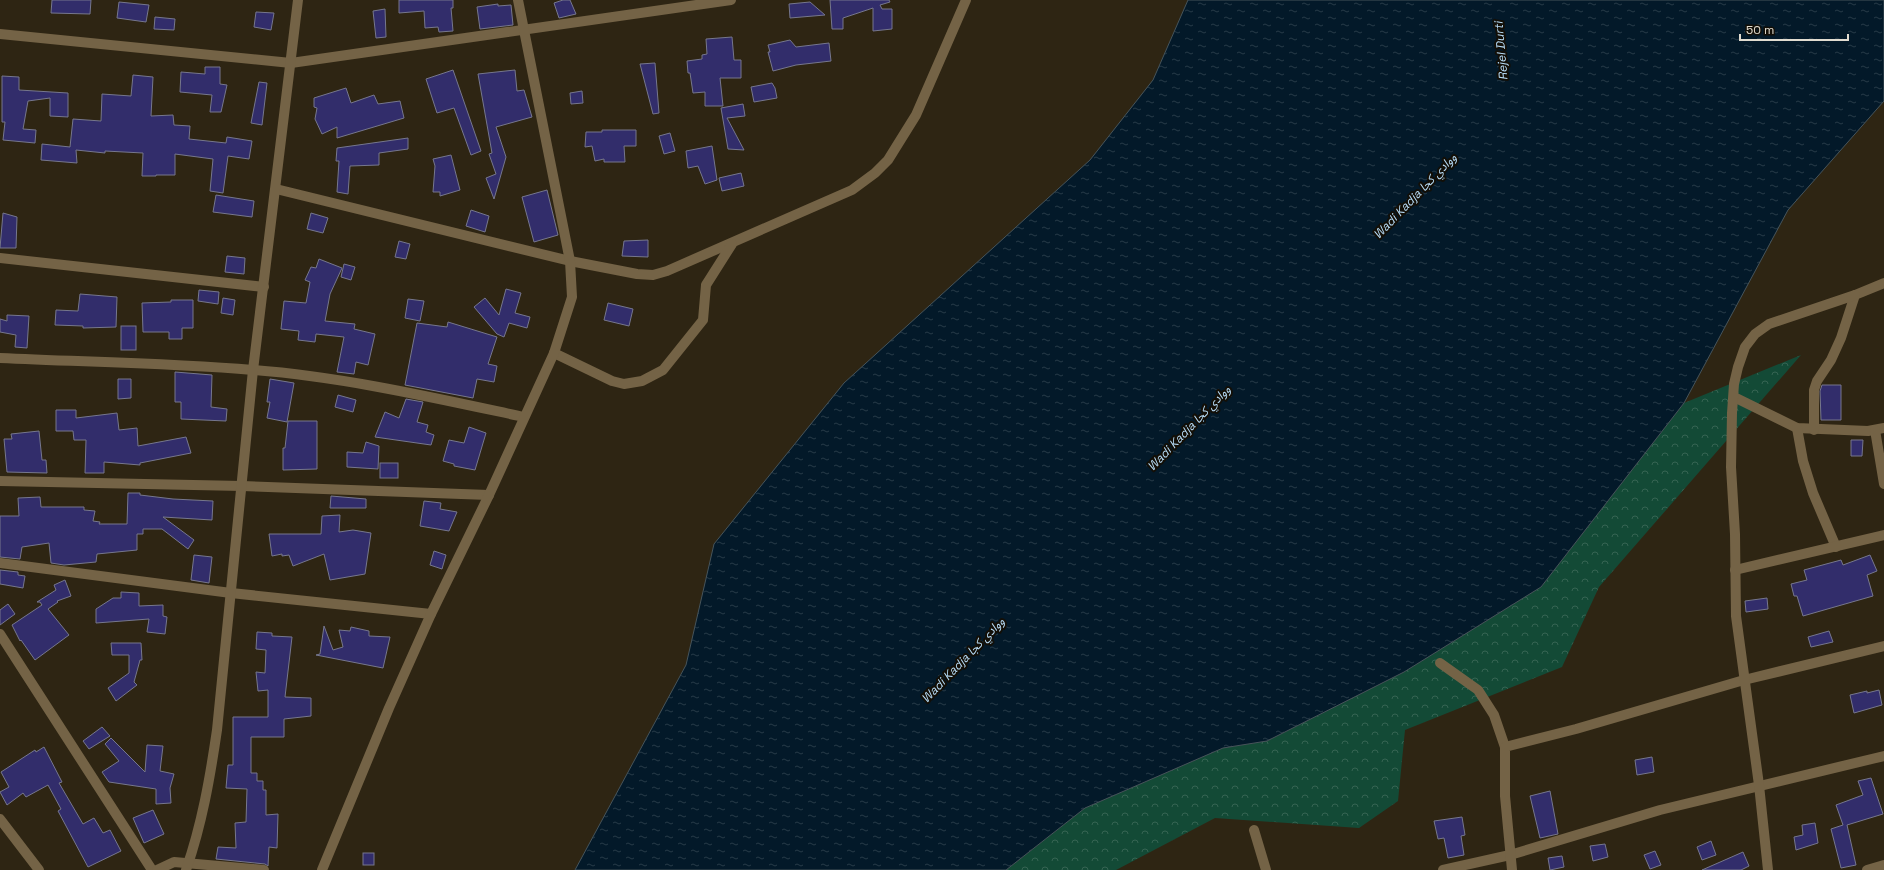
<svg xmlns="http://www.w3.org/2000/svg" width="1884" height="870" font-family="'Space Grotesk','Noto Sans Arabic',sans-serif">
<style>
.forest{fill:url(#forest-crowns)}
.water{fill:url(#water-ripples);stroke:#46545b}
.building{fill:#322d6b;stroke:#76778d}
.lines{fill:none;stroke-linecap:round;stroke-linejoin:round}
.minor{stroke:#746346;stroke-width:10}
.labels{text-anchor:middle;stroke-width:4;stroke-linejoin:round;paint-order:stroke}
.water-label{font-size:12px;font-style:italic;fill:#b8ddf8;stroke:#130f07}
</style>
<defs>
<pattern id="forest-crowns" width="20" height="18" patternUnits="userSpaceOnUse"><rect width="20" height="18" fill="#134a36"/><path d="M2 6a3 3 0 1 1 6 0M12 15a3 3 0 1 1 6 0" fill="none" stroke="#356452"/></pattern>
<pattern id="water-ripples" width="26" height="14" patternUnits="userSpaceOnUse"><rect width="26" height="14" fill="#031929"/><path d="M2 4q2-2 4 0t4 0M15 11q2-2 4 0t4 0" fill="none" stroke="#273a47"/></pattern>
</defs>
<rect width="100%" height="100%" fill="#2e2513"/>
<polygon class="forest" points="1801,355 1599,587 1562,667 1405,730 1398,801 1359,828 1215,818 1116,870 1006,870 1085,808 1223,748 1267,741 1404,672 1541,587 1684,403"/>
<polygon class="water" points="1188,0 1884,0 1884,101 1788,210 1684,403 1541,587 1404,672 1267,741 1223,748 1085,808 1006,870 575,870 686,665 714,544 844,383 1090,160 1153,80"/>
<g class="building">
<polygon points="52,0 91,0 90,14 51,13"/>
<polygon points="399,0 453,0 453,8 451,8 453,31 439,32 438,27 425,28 424,11 399,13"/>
<polygon points="563,0 570,0 576,14 559,18 554,3"/>
<polygon points="830,0 889,0 890,2 880,5 882,9 892,9 892,29 873,31 873,8 843,18 843,29 832,29"/>
<polygon points="119,2 149,5 146,22 117,18"/>
<polygon points="810,2 825,15 790,18 789,4"/>
<polygon points="498,4 498,6 511,5 513,25 480,29 477,7"/>
<polygon points="385,9 386,37 376,38 373,11"/>
<polygon points="256,12 274,13 271,30 254,27"/>
<polygon points="155,17 175,19 174,30 154,29"/>
<polygon points="732,37 734,60 741,60 741,78 720,78 723,106 705,106 705,92 693,93 690,73 688,73 687,61 702,59 702,55 707,54 706,39"/>
<polygon points="790,40 796,47 829,43 831,61 796,65 773,71 768,52 770,52 768,45"/>
<polygon points="655,63 659,113 653,114 640,64"/>
<polygon points="205,67 220,67 220,84 227,85 221,112 210,112 212,95 180,92 181,72 205,74"/>
<polygon points="453,70 481,151 471,155 454,108 437,113 426,79"/>
<polygon points="515,70 517,91 524,90 532,117 496,127 506,157 494,199 486,178 496,174 489,154 492,153 478,74"/>
<polygon points="133,75 153,77 151,116 173,115 174,125 190,126 189,139 226,143 227,137 252,141 249,159 228,156 223,193 210,191 213,159 175,154 175,175 156,175 156,176 142,176 143,153 105,151 105,153 76,150 77,163 41,160 42,144 70,147 73,119 101,121 102,94 131,96"/>
<polygon points="2,76 19,77 19,90 68,93 68,117 50,116 50,98 28,101 23,129 36,130 35,143 3,140 5,122 2,122"/>
<polygon points="259,82 267,83 262,125 251,123"/>
<polygon points="772,83 775,88 777,98 754,102 751,87"/>
<polygon points="346,88 351,103 374,95 378,104 400,101 404,118 337,138 337,127 322,134 315,119 317,108 314,107 314,98"/>
<polygon points="582,91 583,103 571,104 570,93"/>
<polygon points="743,104 745,116 727,118 744,150 728,149 721,108"/>
<polygon points="602,130 636,130 636,146 624,146 625,162 604,162 604,159 595,161 592,146 585,147 586,132 602,132"/>
<polygon points="670,133 675,151 664,154 659,136"/>
<polygon points="408,138 408,149 379,153 379,165 350,166 348,194 337,192 339,161 336,161 337,148"/>
<polygon points="712,146 717,180 705,184 698,166 688,168 686,151"/>
<polygon points="451,155 460,190 440,196 440,192 433,192 435,166 433,159"/>
<polygon points="741,173 744,186 722,191 719,178"/>
<polygon points="547,190 558,235 534,242 522,197"/>
<polygon points="216,195 254,201 252,217 213,212"/>
<polygon points="471,210 489,216 485,232 466,226"/>
<polygon points="3,213 17,217 16,248 0,248"/>
<polygon points="311,213 328,218 323,233 307,229"/>
<polygon points="648,240 648,257 622,256 624,241"/>
<polygon points="399,241 410,244 406,259 395,257"/>
<polygon points="227,256 245,258 244,274 225,272"/>
<polygon points="319,259 342,268 330,294 325,321 355,324 354,329 375,334 368,365 356,362 354,374 337,372 344,337 316,334 315,342 298,340 299,331 281,329 284,301 306,303 310,282 305,280 311,267 316,268"/>
<polygon points="344,264 355,267 351,280 341,277"/>
<polygon points="506,289 521,293 515,313 530,317 527,328 509,323 504,337 497,334 474,307 485,298 499,315"/>
<polygon points="199,290 219,292 218,304 198,301"/>
<polygon points="80,294 117,297 116,327 83,328 83,326 55,325 56,310 78,311"/>
<polygon points="223,298 235,300 233,315 221,313"/>
<polygon points="408,299 424,301 420,321 405,318"/>
<polygon points="171,300 193,300 193,328 182,328 182,339 169,339 169,332 143,332 142,303 171,302"/>
<polygon points="608,303 633,309 629,326 604,320"/>
<polygon points="7,315 29,316 27,348 15,347 16,335 0,332 0,319 7,321"/>
<polygon points="448,322 497,337 488,364 497,366 494,382 477,379 473,398 405,385 417,323 447,327"/>
<rect x="121" y="326" width="15" height="24"/>
<polygon points="175,372 212,375 211,407 227,409 226,421 181,419 181,402 175,402"/>
<polygon points="118,379 131,379 131,398 118,399"/>
<polygon points="270,379 294,383 287,422 267,418 270,402 267,402"/>
<polygon points="1822,385 1841,385 1841,420 1821,420 1820,391"/>
<polygon points="338,395 356,400 353,412 335,407"/>
<polygon points="406,399 423,402 417,422 428,425 426,432 434,435 431,445 375,437 385,412 399,418"/>
<polygon points="56,410 76,410 76,418 117,413 119,430 137,428 138,446 186,437 191,453 140,463 140,465 104,462 104,473 85,473 86,440 74,440 73,431 56,431"/>
<polygon points="288,421 317,421 317,469 283,470 283,448 285,448"/>
<polygon points="469,427 486,433 475,470 454,466 454,464 443,461 449,440 464,443"/>
<polygon points="39,431 42,460 46,460 47,473 7,472 4,439 12,439 11,434"/>
<polygon points="1851,440 1863,440 1862,456 1851,456"/>
<polygon points="366,442 379,446 378,469 347,467 347,452 363,453"/>
<rect x="380" y="463" width="18" height="15"/>
<polygon points="128,493 140,493 140,495 173,499 213,501 212,520 163,517 194,540 188,549 162,529 143,529 143,534 137,534 137,550 97,554 96,562 64,565 51,563 49,543 22,547 20,559 0,557 0,516 19,516 18,498 40,497 41,507 84,507 84,510 95,511 93,521 100,522 99,524 127,524"/>
<polygon points="331,496 366,499 366,508 330,508"/>
<polygon points="424,501 441,503 440,509 457,512 449,531 420,526"/>
<polygon points="340,515 339,532 353,530 371,533 365,574 330,580 324,554 293,566 289,555 282,556 282,554 272,556 269,534 321,534 322,516"/>
<polygon points="434,551 446,555 442,569 430,565"/>
<polygon points="194,555 212,557 209,583 191,580"/>
<polygon points="1870,555 1877,571 1867,575 1873,596 1803,616 1797,596 1794,596 1791,584 1807,580 1804,570 1841,560 1843,565"/>
<polygon points="0,570 18,572 18,575 25,576 23,588 0,584"/>
<polygon points="65,580 71,596 57,601 58,602 48,609 69,635 35,660 21,640 20,641 12,625 42,605 40,602 37,602 56,590 54,585"/>
<polygon points="121,592 139,593 139,606 163,605 163,616 167,617 165,634 147,632 149,619 96,623 96,609 113,598 121,598"/>
<polygon points="1767,598 1768,609 1746,612 1745,601"/>
<polygon points="8,604 15,614 0,625 0,610"/>
<polygon points="324,626 333,650 343,647 339,630 350,631 351,627 369,631 369,636 390,637 383,668 316,655 320,654"/>
<polygon points="1829,631 1833,642 1811,647 1808,637"/>
<polygon points="257,632 272,633 272,636 292,637 285,697 311,698 311,716 284,719 284,737 251,737 251,773 257,773 257,781 263,781 263,790 266,790 266,815 278,814 277,848 269,847 268,866 265,864 216,859 218,847 236,848 235,823 246,822 247,789 226,788 228,765 233,765 233,717 268,717 268,690 258,691 256,672 265,673 266,650 256,649"/>
<polygon points="111,643 141,643 142,660 140,660 134,682 137,685 116,701 108,688 129,673 129,655 112,655"/>
<polygon points="1879,690 1882,705 1854,713 1850,695 1867,691 1867,693"/>
<polygon points="102,727 110,736 89,749 83,741"/>
<polygon points="111,738 145,772 147,745 163,746 160,771 174,774 170,788 171,803 156,804 156,789 109,782 102,772 119,761 105,744"/>
<polygon points="44,747 62,782 59,783 83,824 94,818 103,833 110,830 121,851 88,867 58,811 61,809 48,785 26,797 23,793 7,805 0,792 9,787 1,772 35,750 36,752"/>
<polygon points="1652,757 1654,772 1637,775 1635,760"/>
<polygon points="1871,778 1883,814 1847,825 1856,865 1841,868 1831,829 1843,825 1836,805 1863,795 1858,781"/>
<polygon points="1550,791 1558,834 1540,838 1530,796"/>
<polygon points="153,810 164,834 144,843 133,818"/>
<polygon points="1462,817 1465,835 1461,836 1464,855 1448,858 1444,838 1438,839 1434,821"/>
<polygon points="1815,823 1818,843 1796,850 1794,837 1803,835 1802,825"/>
<polygon points="1711,841 1716,855 1702,860 1697,847"/>
<polygon points="1605,844 1608,857 1593,861 1590,846"/>
<polygon points="1655,851 1661,865 1650,869 1644,855"/>
<polygon points="1743,852 1749,866 1741,870 1702,870"/>
<rect x="363" y="853" width="11" height="12"/>
<polygon points="1562,856 1564,867 1550,870 1548,858"/>
</g>
<g class="lines">
<g class="minor">
<polyline points="0,34 291,63 731,0"/>
<polyline points="276,189 570,261 637,274 653,275 667,271 852,190 875,173 888,160 916,115 966,0"/>
<polyline points="0,258 264,287"/>
<polyline points="554,353 612,381 624,384 642,381 663,370 703,320 706,285 732,244"/>
<path d="M0 358C84 362 169 363 253 370 344 377 435 398 524 417"/>
<polyline points="1734,397 1797,428 1868,431 1884,428"/>
<polyline points="1797,428 1803,461 1813,493 1836,547"/>
<polyline points="1814,430 1814,390 1817,381 1831,360 1841,338 1855,295 1884,283"/>
<polyline points="1875,430 1884,484"/>
<polyline points="0,481 242,486 489,495"/>
<polyline points="0,563 231,593 431,614"/>
<polyline points="1735,570 1884,535"/>
<polyline points="0,634 152,870"/>
<polyline points="1440,663 1478,690 1494,715 1505,747"/>
<polyline points="0,819 39,870"/>
<polyline points="1254,830 1266,870"/>
<polyline points="157,870 174,862 264,870"/>
<path d="M186 870C202 824 210 778 217 730L253 370 298 0"/>
<polyline points="322,870 389,708 431,614 489,495 554,353 572,297 570,261 518,0"/>
<polyline points="1443,870 1510,855 1660,810 1884,756"/>
<polyline points="1512,870 1505,796 1505,747 1576,729 1744,680 1884,646"/>
<polyline points="1768,870 1759,785 1736,616 1735,534 1731,467 1732,413 1734,384 1738,367 1745,347 1755,334 1769,324 1855,295"/>
<polyline points="1867,870 1884,865"/>
</g>
</g>
<g class="labels">
<g class="water-label">
<text transform="translate(1501 51) rotate(-95)" y="4">Rejel Durti</text>
<text transform="translate(1415 196) rotate(-46)" y="4">Wadi Kadja ووادي كجا</text>
<text transform="translate(1189 428) rotate(-46)" y="4">Wadi Kadja ووادي كجا</text>
<text transform="translate(963 660) rotate(-46)" y="4">Wadi Kadja ووادي كجا</text>
</g>
</g>
<path d="M1740 34v6h108v-6" fill="none" stroke="#e1dcd0" stroke-width="2"/>
<text x="1746" y="34" font-size="12" fill="#e1dcd0" stroke="#130f07" stroke-width="3" paint-order="stroke">50 m</text>
</svg>
